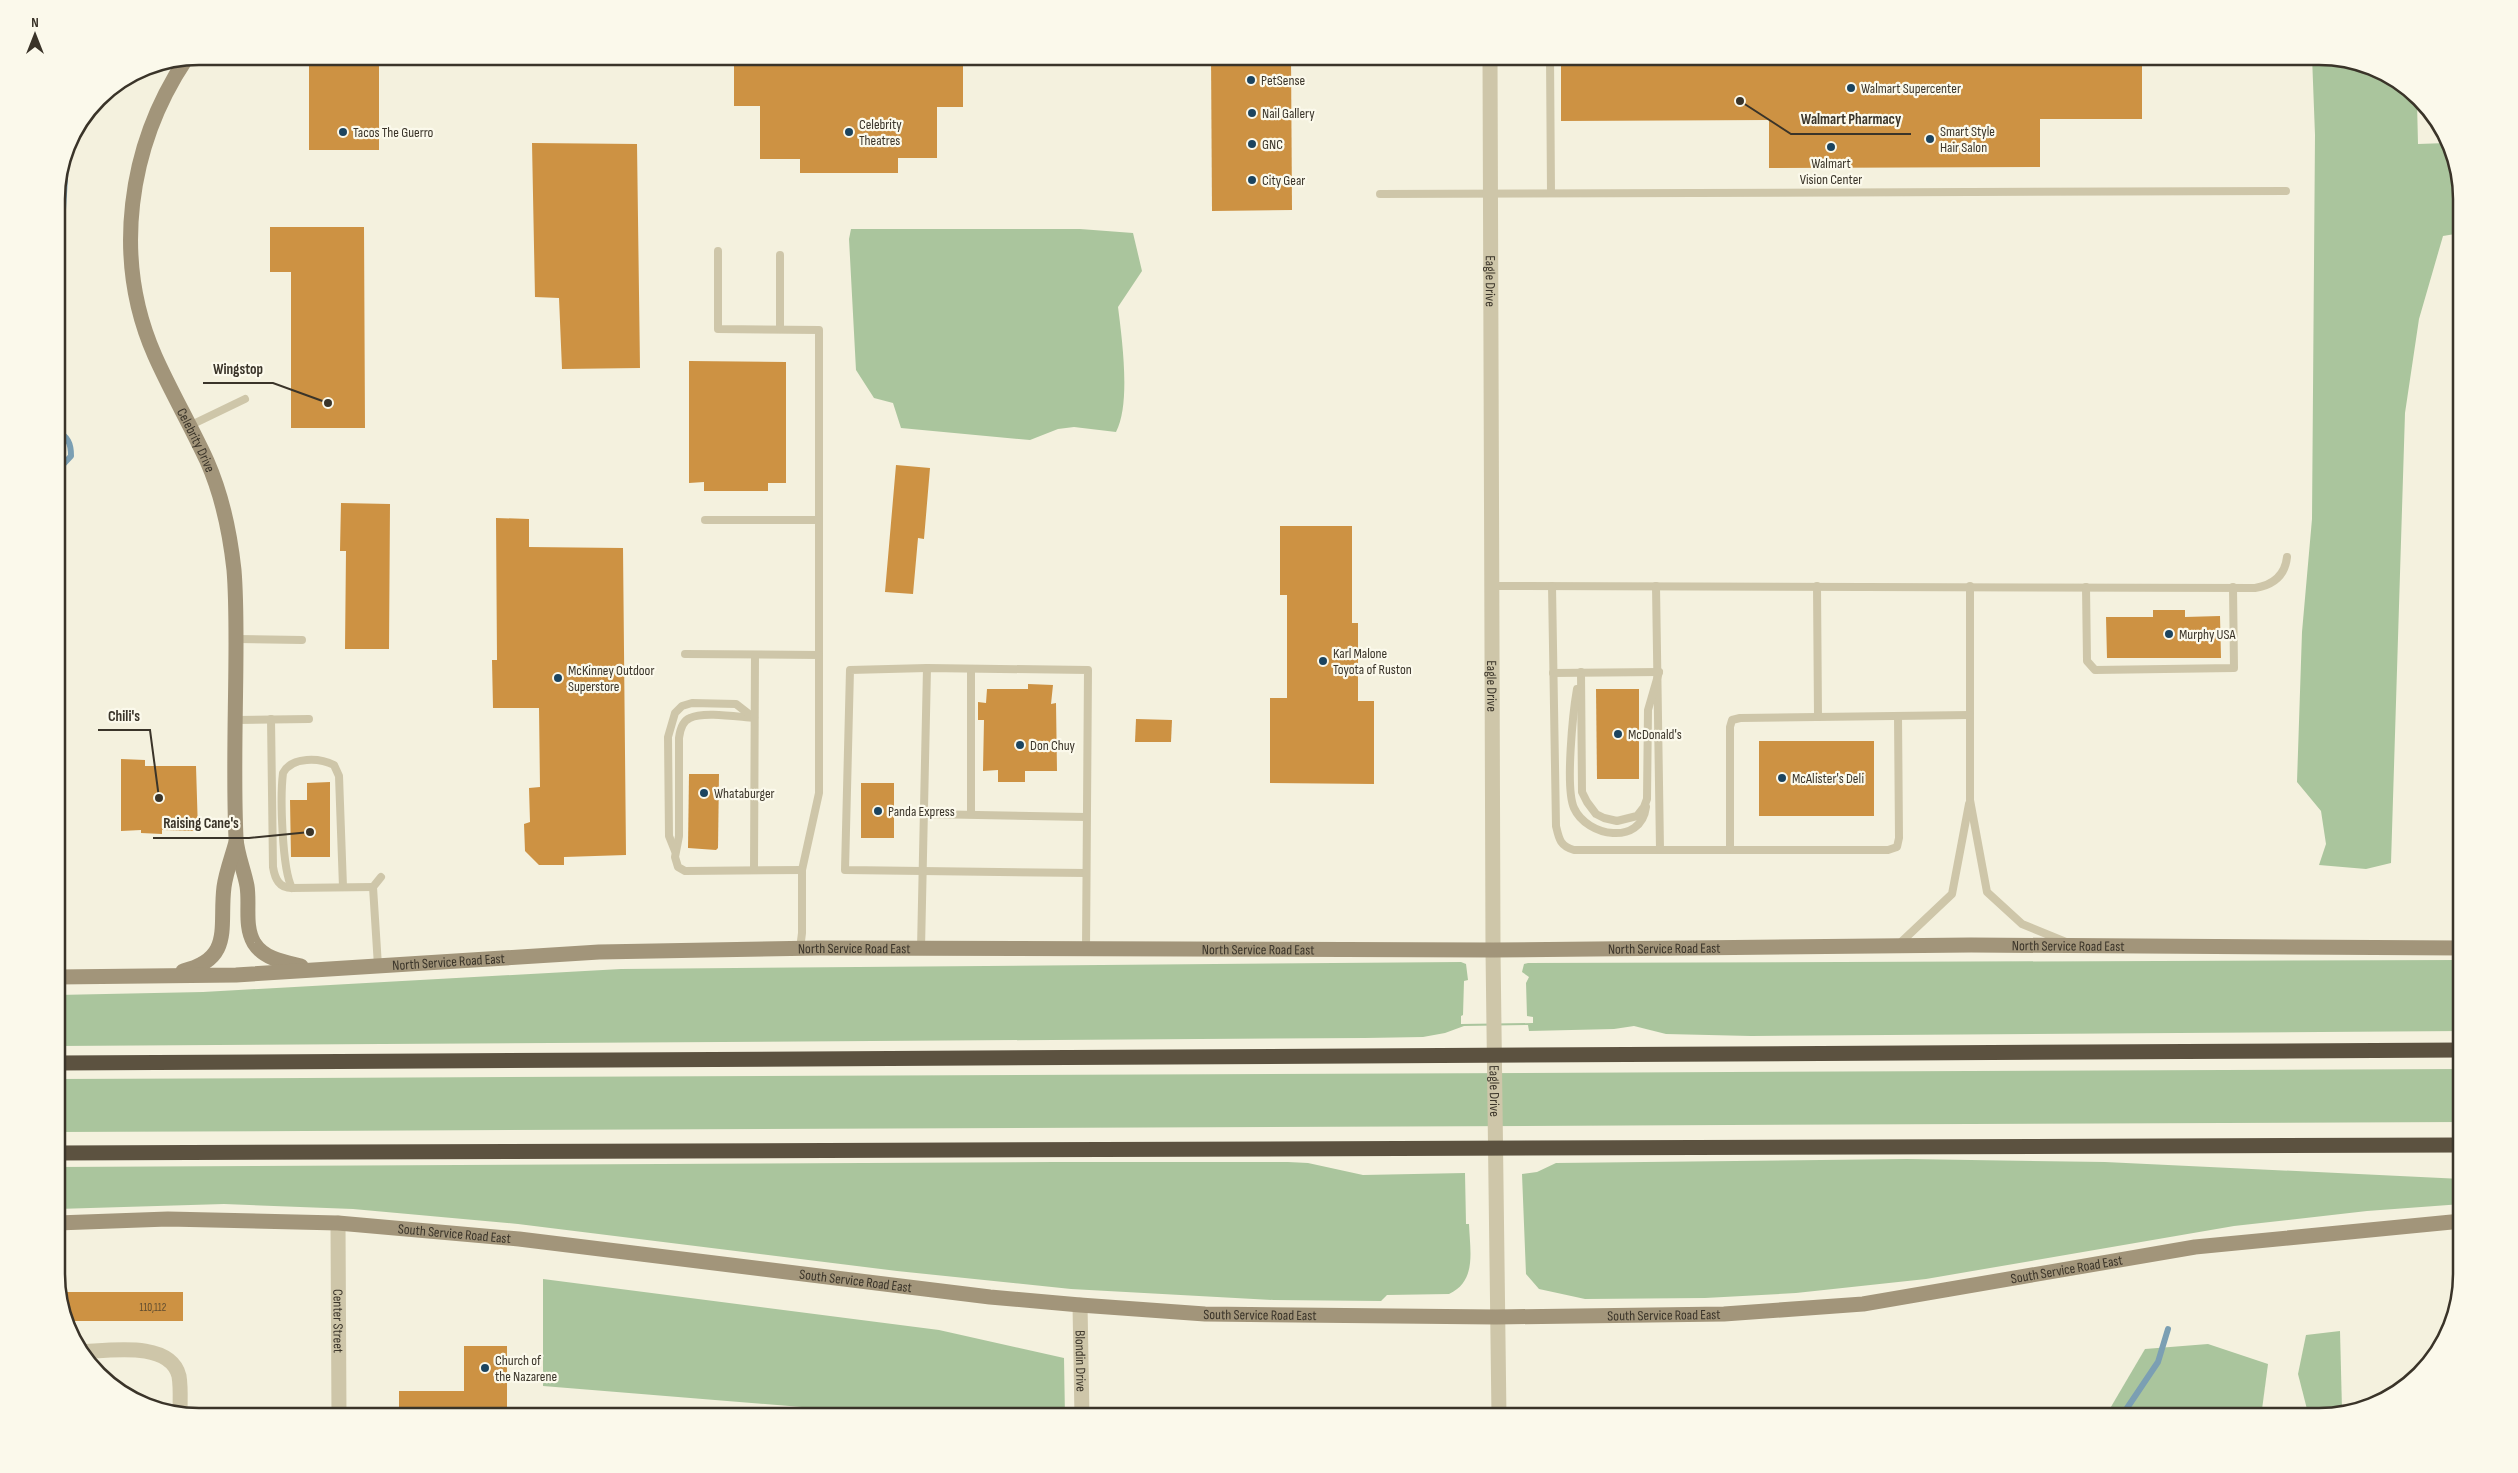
<svg xmlns="http://www.w3.org/2000/svg" width="2518" height="1473" font-family="'Sofia Sans Condensed',sans-serif">
<style>
.green{fill:#aac59d}
.lines{fill:none;stroke-linecap:round;stroke-linejoin:round}
.stream{stroke:#7b9fb3;stroke-width:6}
.building{fill:#cd9243}
.lane{stroke:#cec6a9;stroke-width:8}
.street{stroke:#cec6a9;stroke-width:15}
.secondary{stroke:#a2957a;stroke-width:15}
.highway{stroke:#5c5240;stroke-width:15}
.poi-dot{fill:#1c445f;stroke:#fbf9eb;stroke-width:2}
.labels{text-anchor:middle;stroke-width:4.5;stroke-linejoin:round;paint-order:stroke}
.number-label{font-size:11px;fill:#5f4c30}
.poi-label{font-size:14px;fill:#3a3429;stroke:#fbf9eb;text-anchor:start}
.street-label{font-size:14px;fill:#3a3429;stroke:#fbf9eb}
.rim{fill:none;stroke:#3a3429;stroke-width:2.5}
.leader{fill:none;stroke:#3a3429;stroke-width:2}
.callout-dot{fill:#3a3429;stroke:#fbf9eb;stroke-width:2}
.callout-label{font-size:15px;text-anchor:middle;font-weight:bold;fill:#3a3429;stroke:#fbf9eb;stroke-width:4.5;stroke-linejoin:round;paint-order:stroke}
</style>
<rect width="100%" height="100%" fill="#f4f1de"/>
<g class="green">
<polygon points="2312,56 2390,75 2417,102 2418,144 2447,143 2461,190 2461,233 2443,236 2419,319 2405,413 2391,863 2366,869 2319,865 2326,844 2321,811 2297,782 2302,632 2312,519 2315,135"/>
<path d="M851 229H1080L1133 233 1142 271 1118 307C1122 339 1131 404 1116 432L1074 427 1058 429 1030 440 901 428 893 403 874 398 856 370 849 239Z"/>
<polygon points="2462,960 2462,1031 1751,1036 1666,1034 1634,1026 1614,1029 1529,1031 1528,1025 1464,1026 1445,1033 1423,1037 1365,1038 57,1046 57,995 203,992 621,969 1461,962 1466,964 1468,980 1464,981 1463,1015 1461,1016 1461,1024 1533,1023 1533,1017 1527,1016 1526,983 1529,977 1522,972 1524,964 1528,963"/>
<polygon points="2462,1069 2462,1122 57,1132 57,1079"/>
<polygon points="1907,1159 2105,1162 2462,1179 2462,1204 2367,1211 2234,1226 1926,1279 1796,1293 1705,1298 1585,1299 1539,1289 1526,1274 1522,1174 1537,1172 1556,1163"/>
<path d="M1054 1162H1288L1308 1163 1363 1175 1465 1173 1466 1224H1469C1470 1251 1477 1281 1449 1294L1387 1295 1381 1301 1274 1300 1071 1289 897 1271 518 1224 353 1209 224 1204 57 1209V1167Z"/>
<polygon points="543,1279 939,1330 1064,1358 1065,1417 876,1417 875,1413 543,1386"/>
<polygon points="2340,1331 2342,1410 2319,1417 2309,1417 2298,1374 2306,1335"/>
<polygon points="2208,1344 2268,1364 2261,1417 2105,1417 2145,1349"/>
</g>
<g class="lines">
<g class="stream">
<polyline points="57,305 67,146"/>
<path d="M57 431C68 437 71 443 71 456L57 471"/>
<polyline points="2121,1417 2158,1362 2168,1329"/>
</g>
</g>
<g class="building">
<rect x="309" y="56" width="70" height="94"/>
<polygon points="734,56 963,56 963,107 937,107 937,158 898,158 898,173 800,173 800,159 760,159 760,106 734,106"/>
<polygon points="1211,56 1291,56 1292,210 1212,211"/>
<polygon points="1561,56 2142,56 2142,119 2040,119 2040,167 1769,168 1769,120 1561,121"/>
<polygon points="532,143 637,144 640,368 562,369 559,298 535,297"/>
<polygon points="270,227 364,227 365,428 291,428 291,272 270,272"/>
<polygon points="689,361 786,362 786,483 768,483 768,491 704,491 704,482 689,483"/>
<polygon points="896,465 930,468 924,539 918,538 913,594 885,592"/>
<polygon points="341,503 390,504 389,649 345,649 346,551 340,551"/>
<polygon points="496,518 529,519 529,547 623,548 626,855 564,857 564,865 539,865 525,851 524,824 530,822 529,788 540,787 539,708 493,708 492,660 497,660"/>
<polygon points="1280,526 1352,526 1352,623 1358,623 1358,701 1374,701 1374,784 1270,783 1270,698 1287,698 1287,595 1280,595"/>
<polygon points="2153,610 2185,610 2185,617 2220,616 2221,658 2107,658 2106,617 2153,617"/>
<polygon points="1028,684 1053,685 1051,704 1056,703 1057,771 1025,771 1025,782 998,782 998,770 983,771 984,720 978,720 978,702 986,703 987,689 1028,689"/>
<polygon points="1596,689 1639,689 1639,779 1597,779"/>
<polygon points="1136,719 1172,720 1171,742 1135,742"/>
<rect x="1759" y="741" width="115" height="75"/>
<polygon points="121,759 145,760 145,766 196,766 198,831 162,830 162,834 141,833 141,830 121,831"/>
<polygon points="689,774 719,774 718,848 716,850 688,848"/>
<polygon points="330,782 330,857 291,857 290,800 307,800 307,783"/>
<rect x="861" y="783" width="33" height="55"/>
<polygon points="60,1292 183,1292 183,1321 69,1321"/>
<polygon points="464,1346 507,1346 507,1417 399,1417 399,1391 464,1391"/>
</g>
<g class="lines">
<g class="lane">
<polyline points="1550,56 1551,193"/>
<polyline points="1380,194 2286,191"/>
<polyline points="718,251 718,329 819,330 819,793 802,870 802,933 800,949"/>
<polyline points="780,329 780,255"/>
<polyline points="189,426 245,399"/>
<polyline points="705,520 819,520"/>
<path d="M1491 586 2255 588C2273 585 2285 576 2287 557"/>
<path d="M1552 586 1556 826C1559 839 1560 846 1574 850H1888L1897 847 1899 838 1898 716"/>
<polyline points="1656,586 1660,849"/>
<polyline points="1817,586 1818,717"/>
<polyline points="1970,586 1970,800 1987,892 2022,924 2066,942"/>
<polyline points="2086,587 2087,661 2095,670 2234,668 2233,587"/>
<polyline points="236,639 302,640"/>
<polyline points="685,654 819,655"/>
<polyline points="927,668 850,670 845,870 1086,873"/>
<polyline points="1581,672 1582,792 1587,802 1596,814 1604,818 1617,821 1637,816 1644,807 1647,799 1648,710 1659,672"/>
<polyline points="1553,673 1659,672"/>
<path d="M1577 689C1573 712 1565 788 1574 808 1587 837 1641 846 1646 807"/>
<path d="M754 718C739 717 703 711 690 718 682 721 680 730 679 738V836L675 857 678 867 685 871 802 870"/>
<path d="M271 719 273 867C275 879 279 888 292 888L373 887"/>
<polyline points="236,720 309,719"/>
<polyline points="924,814 1086,817"/>
<polyline points="971,814 971,669"/>
<polyline points="1730,849 1730,727 1732,720 1740,718 1970,715"/>
<polyline points="675,851 669,836 668,737 675,713 682,706 692,703 736,704 754,718"/>
<polyline points="754,870 755,655"/>
<path d="M292 888C282 869 280 797 283 773 292 756 320 758 334 765L339 776 343 887"/>
<polyline points="1898,945 1952,894 1969,804"/>
<polyline points="921,949 927,668 1088,670 1086,949"/>
<polyline points="378,966 373,887 381,877"/>
</g>
<g class="street">
<path id="s1" d="M1490 56 1493 950 1499 1417"/>
<path id="s2" d="M338 1223 339 1417"/>
<path id="s3" d="M1080 1305 1082 1417"/>
<path d="M80 1352C108 1351 170 1340 179 1376 181 1388 180 1400 180 1412"/>
</g>
<g class="secondary">
<path id="s4" d="M186 59C128 146 112 259 155 356 171 392 191 426 207 461 222 495 230 533 234 570 236 594 236 619 236 643 236 708 233 773 236 838 237 854 244 870 247 886 250 904 244 926 254 943 264 959 284 962 301 966"/>
<path d="M183 971C234 959 219 926 224 887 226 872 232 857 236 842"/>
<path id="s5" d="M57 977 236 975 599 952 819 948 1493 950 1971 945 2462 948"/>
<path id="s6" d="M57 1223 168 1219 338 1223 519 1239 990 1297 1080 1305 1205 1314 1496 1317 1724 1314 1863 1304 2195 1247 2462 1221"/>
</g>
<g class="highway">
<polyline points="57,1063 2462,1050"/>
<polyline points="57,1153 2462,1145"/>
</g>
</g>
<g class="poi-dot">
<circle cx="1251" cy="80" r="5"/>
<circle cx="1851" cy="88" r="5"/>
<circle cx="1252" cy="113" r="5"/>
<circle cx="343" cy="132" r="5"/>
<circle cx="849" cy="132" r="5"/>
<circle cx="1930" cy="139" r="5"/>
<circle cx="1252" cy="144" r="5"/>
<circle cx="1831" cy="147" r="5"/>
<circle cx="1252" cy="180" r="5"/>
<circle cx="2169" cy="634" r="5"/>
<circle cx="1323" cy="661" r="5"/>
<circle cx="558" cy="678" r="5"/>
<circle cx="1618" cy="734" r="5"/>
<circle cx="1020" cy="745" r="5"/>
<circle cx="1782" cy="778" r="5"/>
<circle cx="704" cy="793" r="5"/>
<circle cx="878" cy="811" r="5"/>
<circle cx="485" cy="1368" r="5"/>
</g>
<g class="labels">
<g class="number-label">
<text x="153" y="1311">110,112</text>
</g>
<g class="poi-label">
<text x="1261" y="85">PetSense</text>
<text x="1861" y="93">Walmart Supercenter</text>
<text x="1262" y="118">Nail Gallery</text>
<text x="859" y="129">Celebrity<tspan x="859" dy="16">Theatres</tspan></text>
<text x="1940" y="136">Smart Style<tspan x="1940" dy="16">Hair Salon</tspan></text>
<text x="353" y="137">Tacos The Guerro</text>
<text x="1262" y="149">GNC</text>
<text x="1831" y="168" text-anchor="middle">Walmart<tspan x="1831" dy="16">Vision Center</tspan></text>
<text x="1262" y="185">City Gear</text>
<text x="2179" y="639">Murphy USA</text>
<text x="1333" y="658">Karl Malone<tspan x="1333" dy="16">Toyota of Ruston</tspan></text>
<text x="568" y="675">McKinney Outdoor<tspan x="568" dy="16">Superstore</tspan></text>
<text x="1628" y="739">McDonald's</text>
<text x="1030" y="750">Don Chuy</text>
<text x="1792" y="783">McAlister's Deli</text>
<text x="714" y="798">Whataburger</text>
<text x="888" y="816">Panda Express</text>
<text x="495" y="1365">Church of<tspan x="495" dy="16">the Nazarene</tspan></text>
</g>
<g class="street-label">
<text dy="5" stroke="none"><textPath href="#s1" startOffset="225">Eagle Drive</textPath></text>
<text dy="5" stroke="none"><textPath href="#s4" startOffset="405">Celebrity Drive</textPath></text>
<text dy="5" stroke="none"><textPath href="#s1" startOffset="630">Eagle Drive</textPath></text>
<text dy="5" stroke="none"><textPath href="#s5" startOffset="2012">North Service Road East</textPath></text>
<text dy="5" stroke="none"><textPath href="#s5" startOffset="1608">North Service Road East</textPath></text>
<text dy="5" stroke="none"><textPath href="#s5" startOffset="798">North Service Road East</textPath></text>
<text dy="5" stroke="none"><textPath href="#s5" startOffset="1202">North Service Road East</textPath></text>
<text dy="5" stroke="none"><textPath href="#s5" startOffset="392">North Service Road East</textPath></text>
<text dy="5" stroke="none"><textPath href="#s1" startOffset="1035">Eagle Drive</textPath></text>
<text dy="5" stroke="none"><textPath href="#s6" startOffset="398">South Service Road East</textPath></text>
<text dy="5" stroke="none"><textPath href="#s6" startOffset="2018">South Service Road East</textPath></text>
<text dy="5" stroke="none"><textPath href="#s6" startOffset="802">South Service Road East</textPath></text>
<text dy="5" stroke="none"><textPath href="#s6" startOffset="1208">South Service Road East</textPath></text>
<text dy="5" stroke="none"><textPath href="#s6" startOffset="1612">South Service Road East</textPath></text>
<text dy="5" stroke="none"><textPath href="#s2" startOffset="98">Center Street</textPath></text>
<text dy="5" stroke="none"><textPath href="#s3" startOffset="56">Blondin Drive</textPath></text>
</g>
</g>
<path d="M0 0H2518V1473H0ZM199 65H2319A134 134 0 0 1 2453 199V1274A134 134 0 0 1 2319 1408H199A134 134 0 0 1 65 1274V199A134 134 0 0 1 199 65Z" fill="#fbf9eb" fill-rule="evenodd"/>
<path class="rim" d="M199 65H2319A134 134 0 0 1 2453 199V1274A134 134 0 0 1 2319 1408H199A134 134 0 0 1 65 1274V199A134 134 0 0 1 199 65Z"/>
<path class="leader" d="M1740 101L1791 134H1911M328 403L273 383H203M159 798L150 730H98M310 832L249 838H153"/>
<g class="callout-dot">
<circle cx="1740" cy="101" r="5"/>
<circle cx="328" cy="403" r="5"/>
<circle cx="159" cy="798" r="5"/>
<circle cx="310" cy="832" r="5"/>
</g>
<g class="callout-label">
<text x="1851" y="124">Walmart Pharmacy</text>
<text x="238" y="374">Wingstop</text>
<text x="124" y="721">Chili's</text>
<text x="201" y="828">Raising Cane's</text>
</g>
<g transform="translate(35 35)" stroke="#fbf9eb" stroke-width="4" paint-order="stroke">
<path d="M0-4L9 19L0 12L-9 19Z" fill="#3a3429"/>
<text y="-8" font-size="14" font-weight="bold" text-anchor="middle" fill="#3a3429">N</text>
</g>
</svg>
